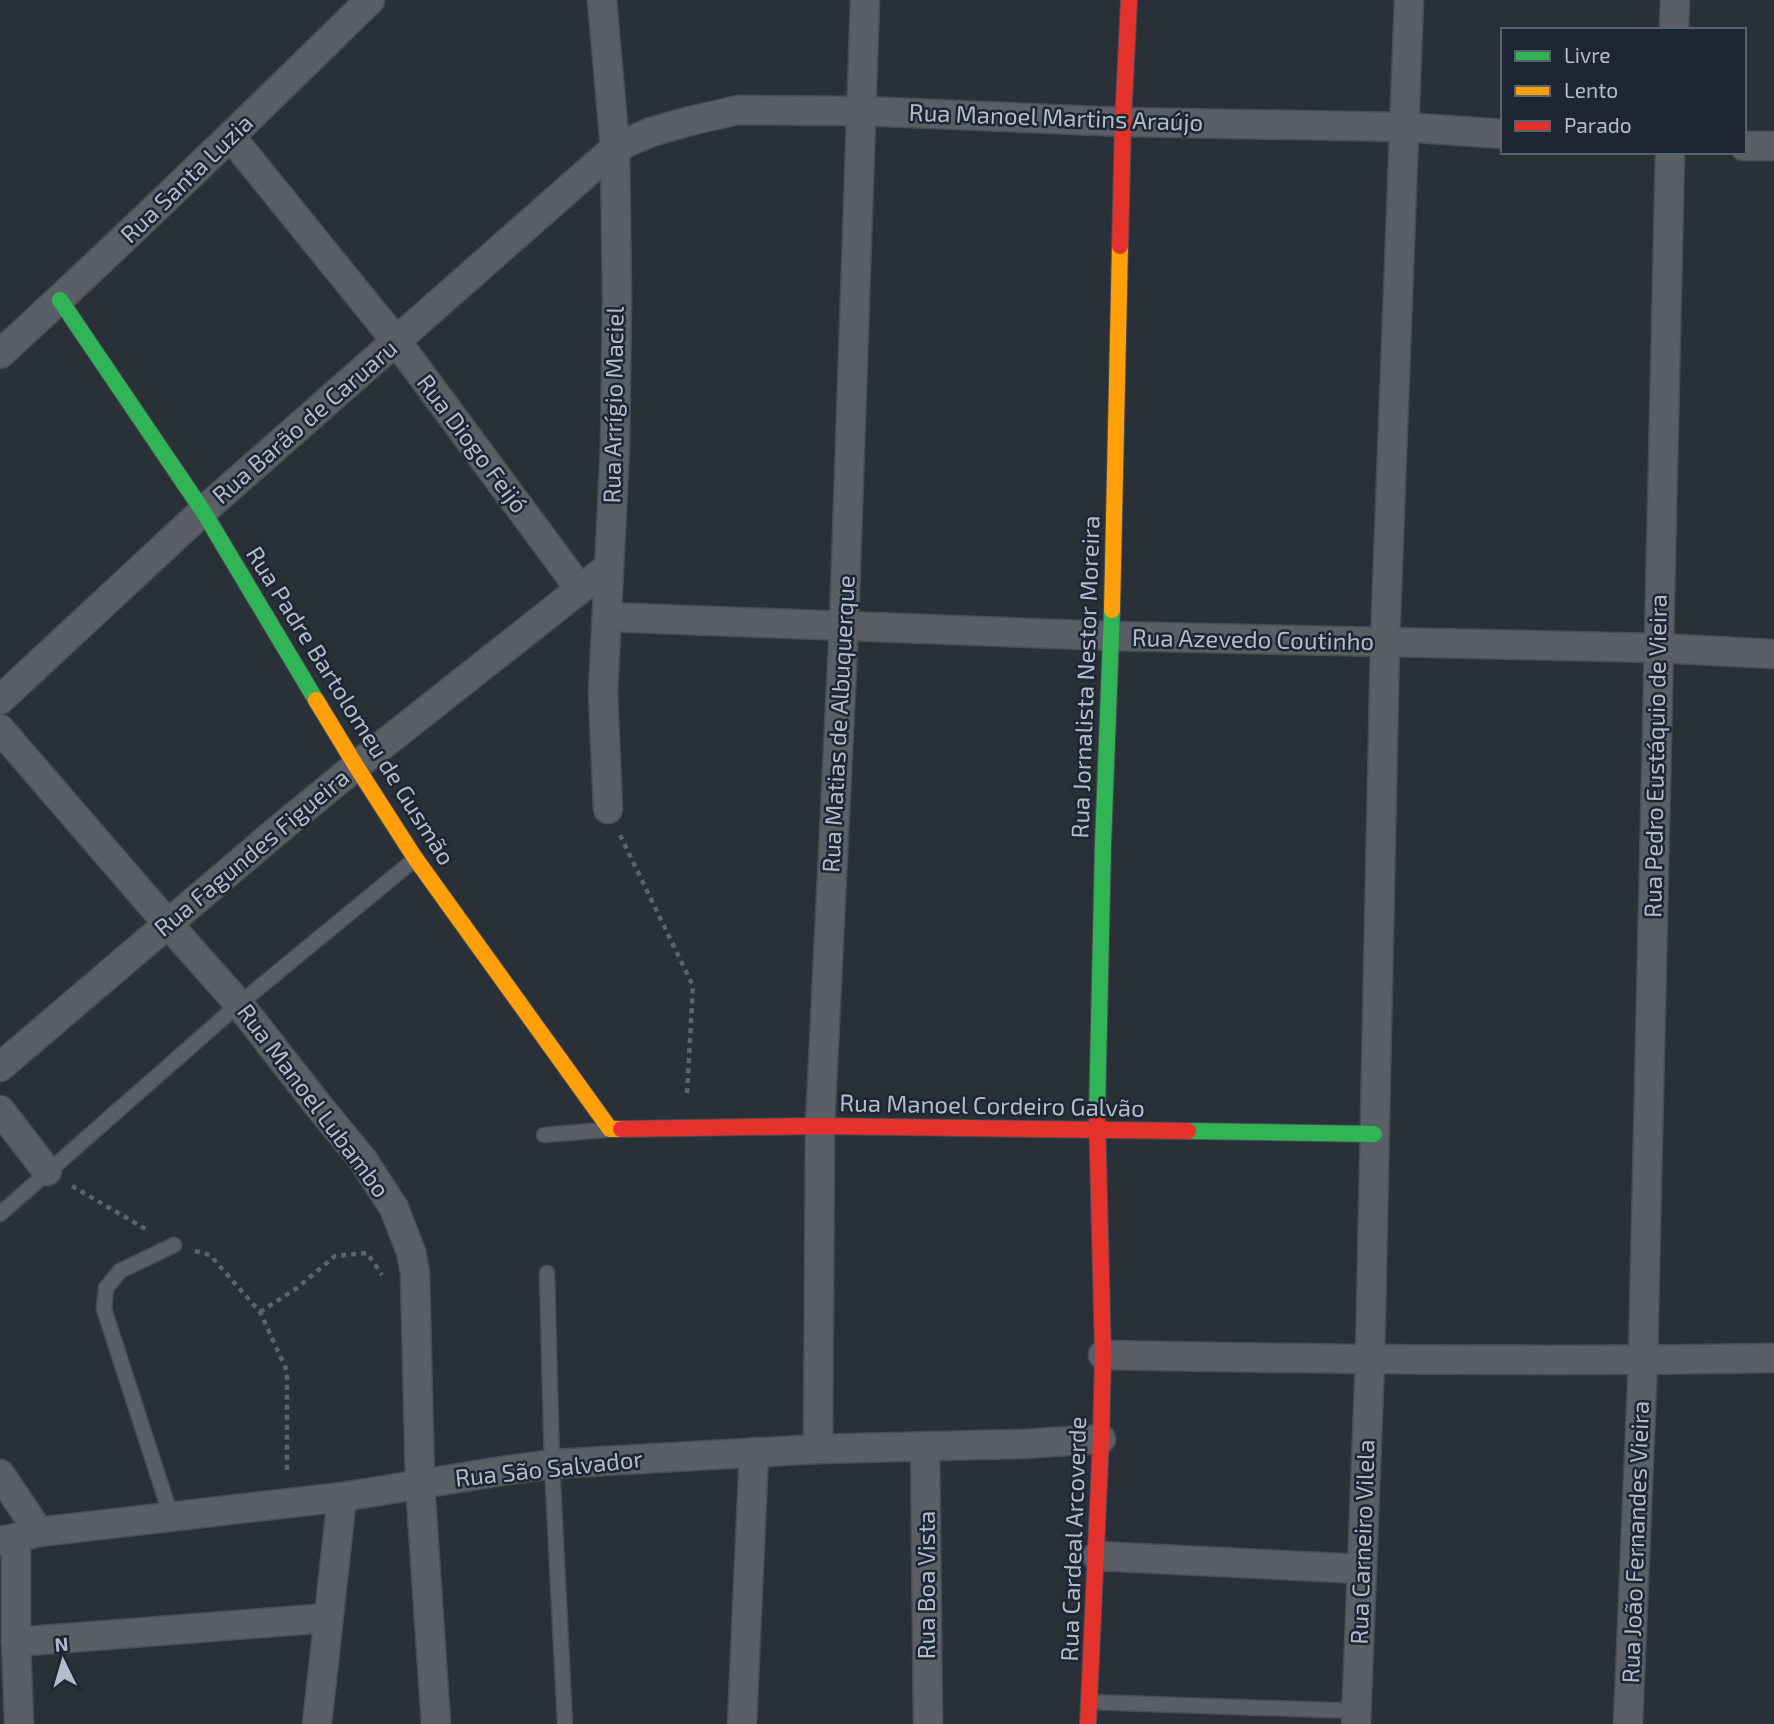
<svg xmlns="http://www.w3.org/2000/svg" width="1774" height="1724" font-family="'Exo 2',sans-serif">
<style>
.lines{fill:none;stroke-linecap:round;stroke-linejoin:round}
.lane-casing{stroke:#484c53;stroke-width:17}
.street-casing{stroke:#484c53;stroke-width:31}
.fast-casing{stroke:#484c53;stroke-width:18}
.slow-casing{stroke:#484c53;stroke-width:18}
.jam-casing{stroke:#484c53;stroke-width:18}
.path{stroke:#5d636a;stroke-width:4.5;stroke-dasharray:5 5;stroke-linecap:butt}
.lane{stroke:#5a5e66;stroke-width:14}
.street{stroke:#5a5e66;stroke-width:28}
.fast{stroke:#30b455;stroke-width:16}
.slow{stroke:#ff9f0a;stroke-width:16}
.jam{stroke:#e5322d;stroke-width:16}
.labels{text-anchor:middle;stroke-width:5;stroke-linejoin:round;paint-order:stroke}
.street-label{font-size:24px;fill:#b4bcc9;stroke:#1d2633}
</style>
<rect width="100%" height="100%" fill="#2a3038"/>
<g class="lines">
<g class="lane-casing">
<g id="lane">
<polyline points="544,1135 605,1130"/>
<polyline points="0,1214 239,1004 414,860"/>
<polyline points="547,1273 552,1464 565,1724"/>
<polyline points="171,1516 104,1309 106,1288 120,1271 174,1245"/>
<polyline points="1090,1702 1357,1711"/>
</g>
</g>
<g class="street-casing">
<g id="street">
<polyline points="602,0 615,148 617,299 615,447 603,693 608,809"/>
<polyline points="1674,30 1675,0"/>
<polyline points="231,137 397,342 580,589"/>
<polyline points="1744,146 1774,146"/>
<path d="M0 354C126 239 248 120 370 0"/>
<polyline points="607,617 1111,636 1658,648 1774,654"/>
<polyline points="0,700 203,511 615,148 651,132 690,121 738,110 862,111 1123,122 1404,127 1503,134"/>
<polyline points="0,729 168,924 239,1004 321,1109 363,1160 394,1208 411,1252 415,1273 420,1484 436,1724"/>
<polyline points="0,1067 278,830 356,766 580,589 609,567"/>
<polyline points="0,1110 47,1171"/>
<path d="M1103 1355C1327 1359 1550 1362 1774 1358"/>
<polyline points="925,1446 928,1724"/>
<polyline points="818,1449 820,1126 844,625 865,0"/>
<polyline points="0,1474 39,1532"/>
<polyline points="16,1538 16,1642 19,1724"/>
<polyline points="0,1541 16,1538 39,1532 342,1497 495,1472 552,1464 818,1449 1022,1444 1101,1439"/>
<polyline points="1097,1556 1362,1569"/>
<polyline points="16,1642 328,1618"/>
<polyline points="317,1724 342,1497"/>
<polyline points="742,1724 754,1452"/>
<polyline points="1356,1724 1370,1360 1385,642 1409,0"/>
<polyline points="1628,1724 1643,1360 1670,152"/>
</g>
</g>
<g class="fast-casing">
<g id="fast">
<polyline points="60,300 203,511 316,700"/>
<polyline points="1097,1115 1103,844 1112,610"/>
<polyline points="1188,1131 1374,1134"/>
</g>
</g>
<g class="slow-casing">
<g id="slow">
<polyline points="1112,610 1120,246"/>
<polyline points="316,700 356,766 415,858 610,1129 621,1129"/>
</g>
</g>
<g class="jam-casing">
<g id="jam">
<polyline points="1120,246 1123,122 1129,0"/>
<polyline points="621,1129 820,1126 1188,1131"/>
<polyline points="1088,1724 1101,1439 1103,1355 1097,1115"/>
</g>
</g>
<g class="path">
<polyline points="620,835 693,986 687,1093"/>
<polyline points="72,1186 149,1231"/>
<polyline points="195,1251 210,1255 260,1312 287,1371 287,1472"/>
<polyline points="260,1312 297,1288 335,1256 367,1253 382,1275"/>
</g>
<use href="#lane" class="lane"/>
<use href="#street" class="street"/>
<use href="#fast" class="fast"/>
<use href="#slow" class="slow"/>
<use href="#jam" class="jam"/>
</g>
<g class="labels">
<g class="street-label">
<text transform="translate(1056 118) rotate(2)" y="8">Rua Manoel Martins Araújo</text>
<text transform="translate(187 179) rotate(-44)" y="8">Rua Santa Luzia</text>
<text transform="translate(614 405) rotate(-89)" y="8">Rua Arrígio Maciel</text>
<text transform="translate(305 422) rotate(-41)" y="8">Rua Barão de Caruaru</text>
<text transform="translate(472 444) rotate(53)" y="8">Rua Diogo Feijó</text>
<text transform="translate(1253 640) rotate(1)" y="8">Rua Azevedo Coutinho</text>
<text transform="translate(1086 677) rotate(-88)" y="8">Rua Jornalista Nestor Moreira</text>
<text transform="translate(350 706) rotate(58)" y="8">Rua Padre Bartolomeu de Gusmão</text>
<text transform="translate(839 724) rotate(-87)" y="8">Rua Matias de Albuquerque</text>
<text transform="translate(1656 756) rotate(-89)" y="8">Rua Pedro Eustáquio de Vieira</text>
<text transform="translate(252 853) rotate(-40)" y="8">Rua Fagundes Figueira</text>
<text transform="translate(313 1101) rotate(53)" y="8">Rua Manoel Lubambo</text>
<text transform="translate(992 1106) rotate(1)" y="8">Rua Manoel Cordeiro Galvão</text>
<text transform="translate(549 1469) rotate(-6)" y="8">Rua São Salvador</text>
<text transform="translate(1074 1539) rotate(-88)" y="8">Rua Cardeal Arcoverde</text>
<text transform="translate(1363 1542) rotate(-88)" y="8">Rua Carneiro Vilela</text>
<text transform="translate(1636 1542) rotate(-88)" y="8">Rua João Fernandes Vieira</text>
<text transform="translate(927 1585) rotate(-90)" y="8">Rua Boa Vista</text>
</g>
</g>
<rect x="1501" y="28" width="245" height="126" fill="#1d2633" stroke="#59626f" stroke-width="2"/>
<rect x="1515" y="51" width="35" height="10" fill="#30b455" stroke="#59626f" stroke-width="2"/>
<text x="1564" y="63" font-size="21" fill="#b4bcc9">Livre</text>
<rect x="1515" y="86" width="35" height="10" fill="#ff9f0a" stroke="#59626f" stroke-width="2"/>
<text x="1564" y="98" font-size="21" fill="#b4bcc9">Lento</text>
<rect x="1515" y="121" width="35" height="10" fill="#e5322d" stroke="#59626f" stroke-width="2"/>
<text x="1564" y="133" font-size="21" fill="#b4bcc9">Parado</text>
<g transform="translate(63 1661) rotate(355)" stroke="#1d2633" stroke-width="5" paint-order="stroke">
<path d="M0-5L12 26L0 18L-12 26Z" fill="#b4bcc9"/>
<text y="-10" font-size="19" font-weight="bold" text-anchor="middle" fill="#b4bcc9">N</text>
</g>
</svg>
